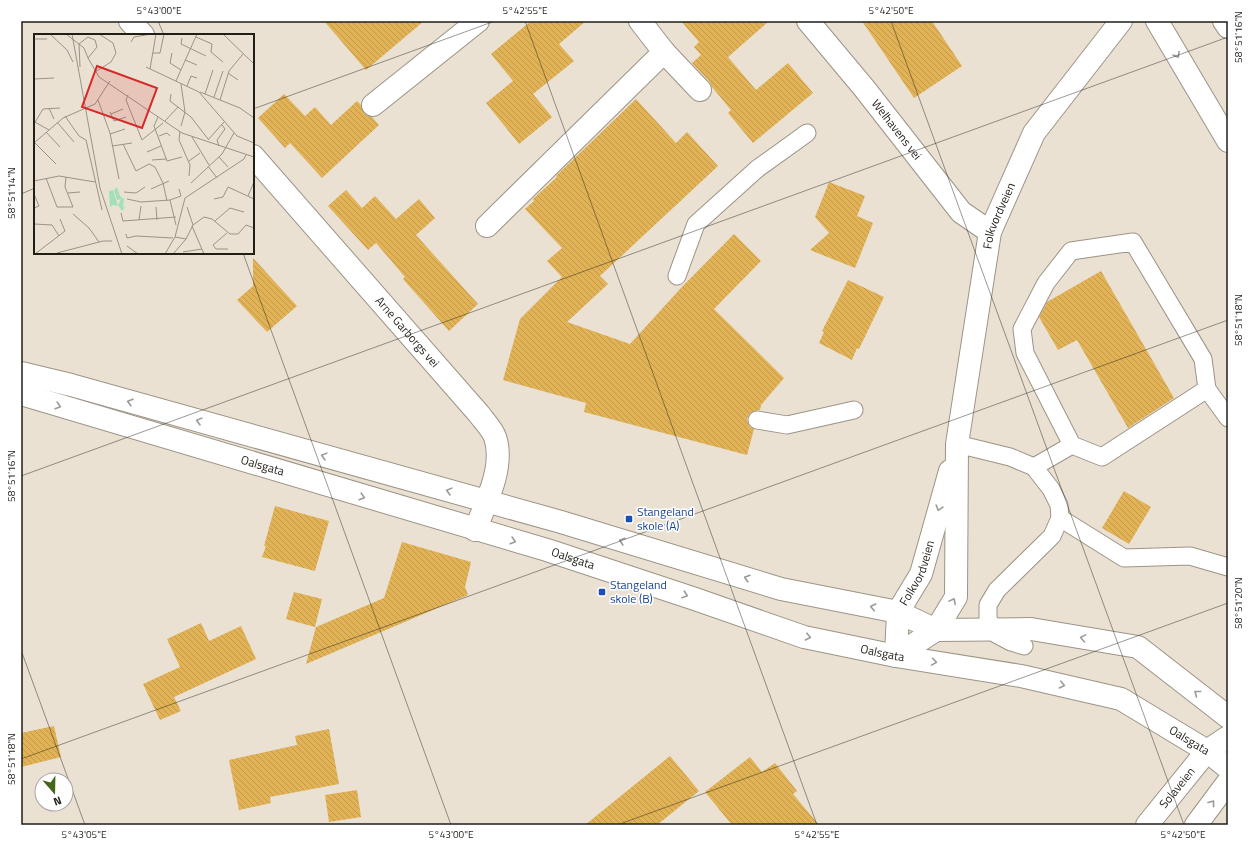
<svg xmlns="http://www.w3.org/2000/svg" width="1249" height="846" font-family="'Titillium Web',sans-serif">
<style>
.building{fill:url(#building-back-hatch)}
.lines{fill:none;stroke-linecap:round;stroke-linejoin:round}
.service-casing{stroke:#9c9486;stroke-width:19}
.minor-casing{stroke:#9c9486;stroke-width:24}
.primary-casing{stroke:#9c9486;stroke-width:24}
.motorway-casing{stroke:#9c9486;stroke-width:24}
.service{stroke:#fff;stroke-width:17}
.minor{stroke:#fff;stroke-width:22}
.primary{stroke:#fff;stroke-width:22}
.motorway{stroke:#fff;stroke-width:22}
.oneway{stroke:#9b9a97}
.ticks{fill:none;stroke:#211e18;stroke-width:1;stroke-opacity:0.45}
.transit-dot{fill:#1a4fb4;stroke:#fff;stroke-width:1.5}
.labels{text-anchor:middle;stroke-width:3;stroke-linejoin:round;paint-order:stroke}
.street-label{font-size:12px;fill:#211e18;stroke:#fff}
.transit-label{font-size:12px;fill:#164399;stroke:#fff;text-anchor:start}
.inset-road{fill:none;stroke:#9a9388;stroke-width:1}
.view{fill:#d62828;fill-opacity:0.15;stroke:#d62828;stroke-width:2}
.inset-edge{fill:none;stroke:#211e18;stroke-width:2}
.neatline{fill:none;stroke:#211e18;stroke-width:1.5}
.ticks-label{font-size:10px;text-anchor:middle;fill:#211e18}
</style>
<defs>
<pattern id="building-back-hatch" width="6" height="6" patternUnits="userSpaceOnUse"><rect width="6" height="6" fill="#e1b256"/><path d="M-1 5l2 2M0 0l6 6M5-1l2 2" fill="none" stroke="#c1994a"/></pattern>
</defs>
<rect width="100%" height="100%" fill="#eae1d3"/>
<g class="building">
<polygon points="324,21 424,21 366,70"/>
<polygon points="531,21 586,21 559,44 574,61 533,94 552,117 519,144 486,103 513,81 491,54"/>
<polygon points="681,21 769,21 728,57 756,90 788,63 813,93 753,143 728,113 731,110 712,87 709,81 692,63 701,55 694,47 699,42"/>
<polygon points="862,21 932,21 962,66 914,98"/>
<polygon points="284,94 305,116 315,107 331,125 357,101 361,105 364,113 368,116 372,117 379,125 322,178 290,143 285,148 258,118"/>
<polygon points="636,99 676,143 687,132 718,166 600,276 608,284 567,322 630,344 680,289 734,234 761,261 714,309 784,378 761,405 760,410 754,411 749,414 747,419 748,423 750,427 754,429 747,455 584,412 586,403 503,380 520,319 562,277 547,261 562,248 525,209 534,201 533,199 557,177 556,176"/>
<polygon points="829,182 865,196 857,216 873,223 855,268 810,250 829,233 815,217"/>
<polygon points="346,190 362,208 375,196 396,219 419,199 435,218 416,235 478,304 449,331 403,279 405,277 376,243 368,250 328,206"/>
<polygon points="253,258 297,306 267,332 237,300 253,286"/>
<polygon points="1101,271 1174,398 1128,428 1077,340 1058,350 1039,317 1047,302"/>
<polygon points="848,280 884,297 859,349 857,348 852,360 819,343 824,332 822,331"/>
<polygon points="1124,491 1151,507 1129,544 1102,528"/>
<polygon points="275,506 329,521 315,571 262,557 266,546 264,546"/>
<polygon points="402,542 471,562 465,587 468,595 306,664 316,627 384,598"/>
<polygon points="294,592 322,599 315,627 286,619"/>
<polygon points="201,623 209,641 241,626 256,659 174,697 181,711 160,720 143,684 180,667 167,639"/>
<polygon points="54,726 61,757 21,767 21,733"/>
<polygon points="329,729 339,784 270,797 271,803 239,810 229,760 297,745 295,736"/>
<polygon points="670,756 699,791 657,825 585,825"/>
<polygon points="750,757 762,772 775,763 797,791 793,794 819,825 732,825 705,792"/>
<polygon points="357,790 361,817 329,822 325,795"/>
</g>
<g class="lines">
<g class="service-casing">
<g id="service">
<polygon points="1133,242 1203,359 1207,389 1102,457 1072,445 1025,353 1022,329 1046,283 1071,251"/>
<polyline points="677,276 696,224 757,169 807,133"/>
<polyline points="1207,389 1228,418"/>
<polyline points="757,420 787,425 854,410"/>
<polyline points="957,444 1010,457 1034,467 1051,489 1059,505 1060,518 1052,536 997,590 988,605 988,619 996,634 1011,642 1024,646"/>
<polyline points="1034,467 1072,445"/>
<polyline points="1060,518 1124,558 1190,556 1228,567"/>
</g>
</g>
<g class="minor-casing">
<g id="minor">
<polyline points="130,21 143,35"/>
<polyline points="640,21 664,52 700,90"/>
<path id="s1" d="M808 21 864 88 961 212 990 232"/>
<polyline points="373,105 478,21"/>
<path id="s2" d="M253 156 479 414C484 421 492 429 495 437 505 466 486 503 475 530"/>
<polyline points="487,226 664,52"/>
<path id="s3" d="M896 656 936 630 956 597 957 444 990 232 1034 133 1121 21"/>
<path id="s4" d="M896 656 898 612 921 574 950 471"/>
<path id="s5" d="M1147 825 1207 751 1228 737"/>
<polyline points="1196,825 1228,782"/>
</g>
</g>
<g class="primary-casing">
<g id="primary">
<polyline points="21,373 71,385 561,522 781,589 898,612 936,630 1031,629 1138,647 1228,717"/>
<path id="s6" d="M21 394 547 550 695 599 804 637 896 656 1021 676 1121 699 1207 751 1228 768"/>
</g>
</g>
<g class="motorway-casing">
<g id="motorway">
<polyline points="1157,21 1228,141"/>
<polyline points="1224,21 1228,27"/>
</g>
</g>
<use href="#service" class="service"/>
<use href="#minor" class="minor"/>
<use href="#primary" class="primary"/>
<use href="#motorway" class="motorway"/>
</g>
<defs><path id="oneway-chevron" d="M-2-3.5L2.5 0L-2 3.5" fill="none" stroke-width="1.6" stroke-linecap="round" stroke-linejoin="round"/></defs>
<g class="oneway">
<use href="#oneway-chevron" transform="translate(1177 55) rotate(60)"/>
<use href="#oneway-chevron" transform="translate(130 402) rotate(-164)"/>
<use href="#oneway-chevron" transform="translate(58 406) rotate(17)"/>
<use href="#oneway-chevron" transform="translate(199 421) rotate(-165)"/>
<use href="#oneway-chevron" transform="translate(324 456) rotate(-165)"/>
<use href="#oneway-chevron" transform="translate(449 491) rotate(-165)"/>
<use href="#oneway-chevron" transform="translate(362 497) rotate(17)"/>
<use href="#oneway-chevron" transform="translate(939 508) rotate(106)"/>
<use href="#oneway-chevron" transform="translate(513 541) rotate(16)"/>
<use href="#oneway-chevron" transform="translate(622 541) rotate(-163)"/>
<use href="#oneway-chevron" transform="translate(747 578) rotate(-163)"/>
<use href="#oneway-chevron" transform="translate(685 595) rotate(18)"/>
<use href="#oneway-chevron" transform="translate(953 601) rotate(-62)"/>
<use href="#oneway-chevron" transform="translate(873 607) rotate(-169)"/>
<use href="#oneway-chevron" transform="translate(808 637) rotate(13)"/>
<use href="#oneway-chevron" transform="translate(1083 638) rotate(-170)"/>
<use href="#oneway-chevron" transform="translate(934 662) rotate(9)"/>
<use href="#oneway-chevron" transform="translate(1062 685) rotate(13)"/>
<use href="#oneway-chevron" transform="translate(1197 693) rotate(-142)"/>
<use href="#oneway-chevron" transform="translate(1212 803) rotate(-53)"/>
</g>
<path class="ticks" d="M158 21 164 35M525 21 817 825M891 21 1184 825M253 109 495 21M21 194 35 188M243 253 451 825M21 476 1228 37M21 650 85 825M21 759 1228 320M617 825 1228 603"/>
<g class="transit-dot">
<rect x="625" y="515" width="8" height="8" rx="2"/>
<rect x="598" y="588" width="8" height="8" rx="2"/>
</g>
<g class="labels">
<g class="street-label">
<text dy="4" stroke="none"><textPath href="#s1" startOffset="140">Welhavens vei</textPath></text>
<text dy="4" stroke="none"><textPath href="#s3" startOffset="472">Folkvordveien</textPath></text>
<text dy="4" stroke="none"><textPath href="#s2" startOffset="234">Arne Garborgs vei</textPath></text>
<text dy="4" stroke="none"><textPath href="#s6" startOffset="252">Oalsgata</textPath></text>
<text dy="4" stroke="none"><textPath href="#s6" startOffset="576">Oalsgata</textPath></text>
<text dy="4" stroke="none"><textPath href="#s4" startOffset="88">Folkvordveien</textPath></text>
<text dy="4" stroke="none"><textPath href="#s6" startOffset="900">Oalsgata</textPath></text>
<text dy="4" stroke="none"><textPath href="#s6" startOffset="1223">Oalsgata</textPath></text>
<text dy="4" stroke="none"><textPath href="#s5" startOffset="48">Solaveien</textPath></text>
</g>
<g class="transit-label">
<text x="637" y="516">Stangeland<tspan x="637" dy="14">skole (A)</tspan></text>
<text x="610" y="589">Stangeland<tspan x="610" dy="14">skole (B)</tspan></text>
</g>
</g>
<g transform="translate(34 34)">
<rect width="220" height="220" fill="#eae1d3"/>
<path d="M83 153 86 162 90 165 89 174 92 172 88 177 84 171 87 165 83 166 80 156ZM79 156 84 172 79 171 76 173 75 157Z" fill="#a2e0b9"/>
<path class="inset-road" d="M16 0 33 16 39 28M32 0 50 14 54 24M38 0 66 154 88 220M189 0 220 30M162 3 178 10 177 18 189 28M148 4 147 10 172 22M0 5H13M97 8 100 3 117 0M119 19H126L130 0M138 19 136 29 147 36M54 24 65 43 148 99 220 123M151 26 163 31M46 33 45 10 54 3 61 6 63 13 54 24M112 33 165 58 203 102 220 109M116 35 122 0M61 38 77 28 82 19 79 9 65 0M194 39 204 46M0 45 20 44M142 47 163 0M147 50 151 78 147 92M153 52 157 42 163 44M166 58 206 74 220 84M137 60 136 67 157 83 174 105M171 60 179 36M94 61 92 66 108 106 129 89M180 63 189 37M64 66 76 99 85 145M186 66 195 37 209 20M15 74 20 85M76 78 80 87 92 83M77 80 89 75M31 82 45 102 52 106 68 176M124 83 120 92 133 127 148 123M131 87 144 73M1 88 15 96M23 88 40 108M0 90 9 75 26 74M146 97 145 106 156 131 155 142M12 98 26 113M76 100 91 95M125 102 133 99 136 102M158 103 175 131M174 106 190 88M0 108 22 130M0 109 29 84 61 70 76 47M89 110 102 137 115 130 121 133 129 149 133 167M78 112 98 109M185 112 183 106 191 95 188 91M113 118 127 112M185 123 194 133M118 126 132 125M155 127 166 119M174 132 183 144M12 144 23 173H39L31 153 32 143M0 147 25 142 61 148M157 149 188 120 200 99M117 155 135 147M90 158 102 159 111 153M34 159 46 158M0 160 5 172 0 174M214 162 220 148M93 165 107 168 136 166 147 162 145 155M180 165 189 163 194 153 220 165M136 166 142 191M122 173 123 186M153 173 159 191M87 179 89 187 142 183M39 180 55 194 65 208M105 186 107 172M181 187 196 174 210 178M0 190 18 191 25 202M158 192 170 220M193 199 179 211 182 215H194M92 200 93 204 102 202 139 204M141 203 152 205 159 191 170 183 178 185 196 200H204L212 191 220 194M93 212 104 220M149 218 168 215M23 219 69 207H78M1 220 31 197 26 185M131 220 141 203 151 164 210 125 212 121M139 220 152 205"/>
<path class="view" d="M63 32 123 54 108 94 48 73Z"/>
<rect width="220" height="220" class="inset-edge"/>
</g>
<rect width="1249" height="846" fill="none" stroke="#ffffff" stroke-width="44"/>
<g transform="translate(54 792) rotate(160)"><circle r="19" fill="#ffffff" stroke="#a6a5a3"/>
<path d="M0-3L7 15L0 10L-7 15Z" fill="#44651c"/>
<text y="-6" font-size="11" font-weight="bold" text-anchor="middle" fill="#211e18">N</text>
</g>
<rect x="22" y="22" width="1205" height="802" class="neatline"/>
<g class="ticks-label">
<text x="159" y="14">5°43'00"E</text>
<text x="525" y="14">5°42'55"E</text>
<text x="891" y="14">5°42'50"E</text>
<text transform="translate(1238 37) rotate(-90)" y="4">58°51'16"N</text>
<text transform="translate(11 193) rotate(-90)" y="4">58°51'14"N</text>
<text transform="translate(1238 320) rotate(-90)" y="4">58°51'18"N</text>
<text transform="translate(11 476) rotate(-90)" y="4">58°51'16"N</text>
<text transform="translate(1238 603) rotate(-90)" y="4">58°51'20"N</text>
<text transform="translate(11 759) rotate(-90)" y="4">58°51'18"N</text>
<text x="84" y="838">5°43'05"E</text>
<text x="451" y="838">5°43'00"E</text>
<text x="817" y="838">5°42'55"E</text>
<text x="1183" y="838">5°42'50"E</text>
</g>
</svg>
